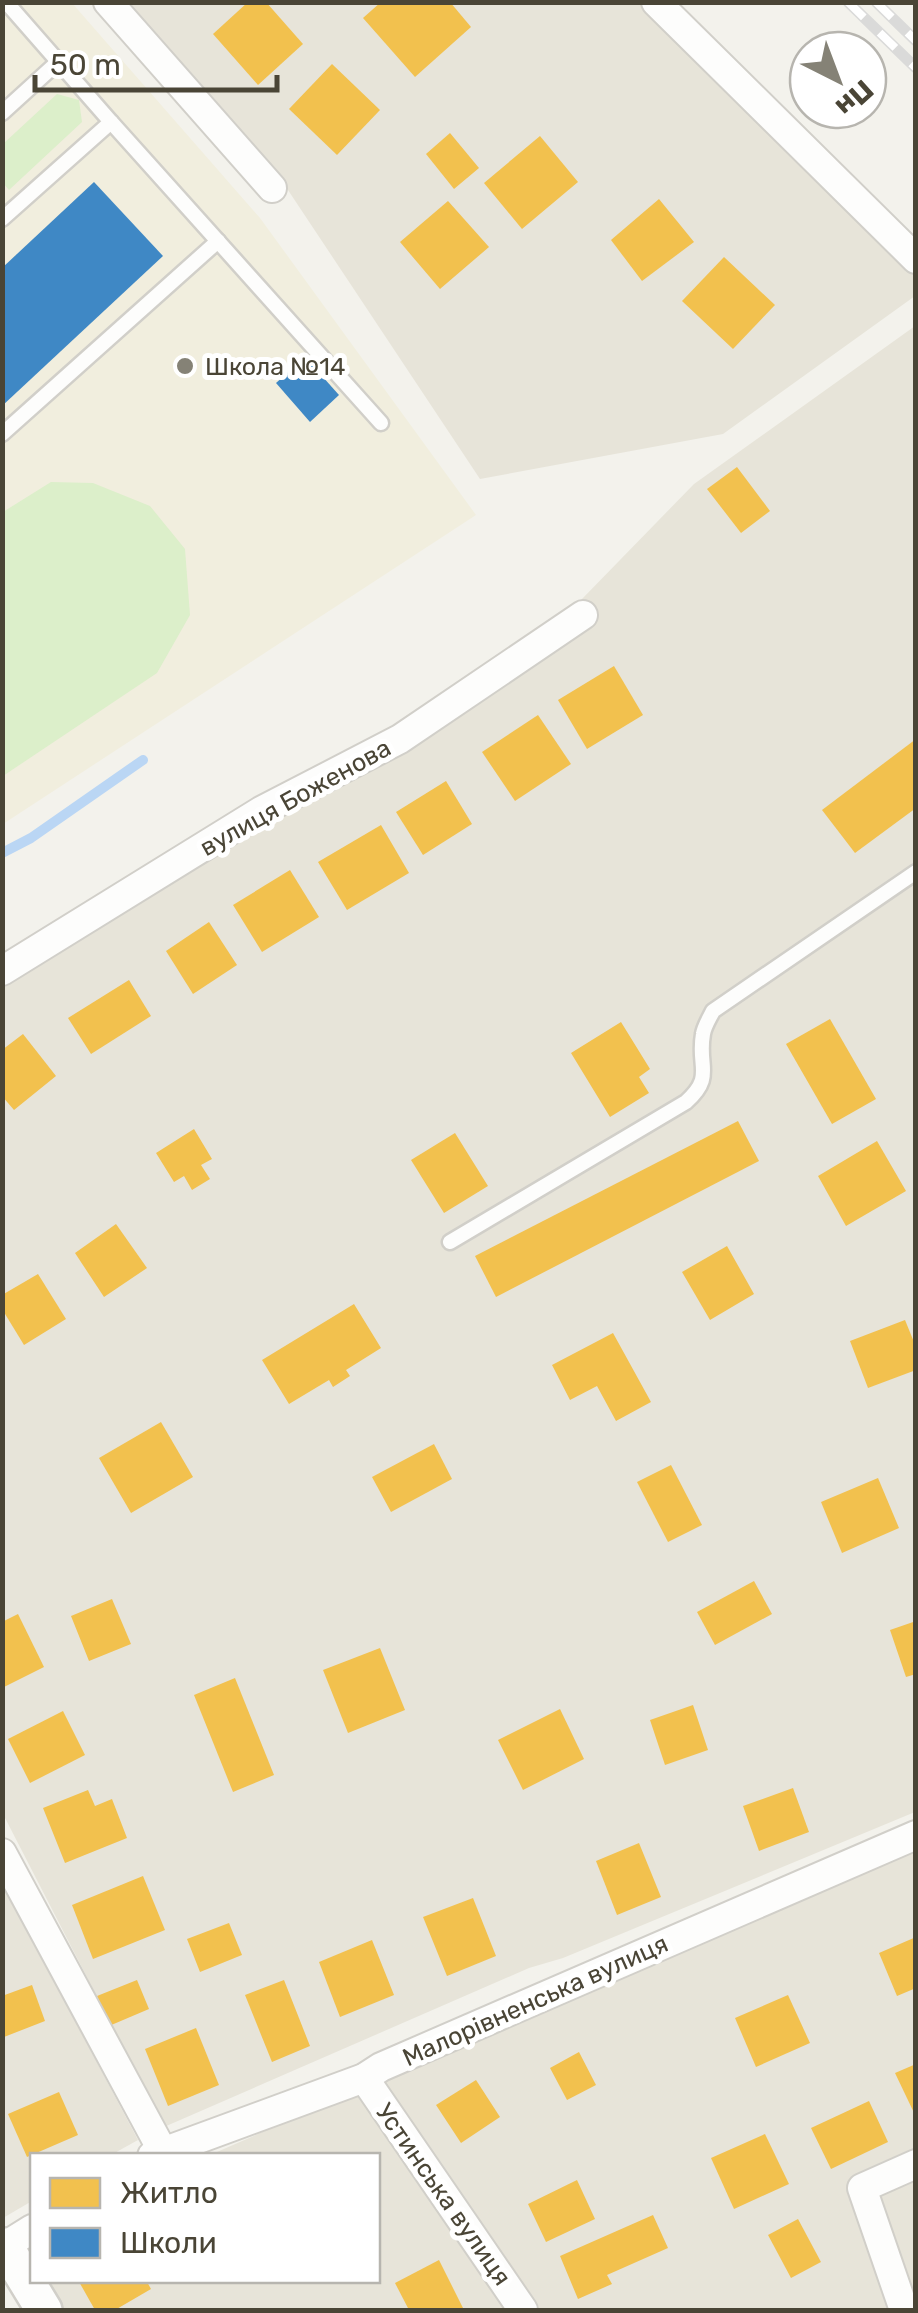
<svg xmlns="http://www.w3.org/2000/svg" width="918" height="2313" font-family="Rubik,sans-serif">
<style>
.residential{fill:#e7e4d9}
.education{fill:#f1eede}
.green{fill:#dcefca}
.homes{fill:#f2c14e}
.schools{fill:#3f88c5}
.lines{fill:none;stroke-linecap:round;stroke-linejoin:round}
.stream{stroke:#bad6f4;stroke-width:10}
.service-casing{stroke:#d1cfc9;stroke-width:19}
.minor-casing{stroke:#d1cfc9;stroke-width:32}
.tertiary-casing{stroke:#d1cfc9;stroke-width:40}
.service{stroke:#fdfdfc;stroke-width:14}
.minor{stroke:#fdfdfc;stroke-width:28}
.tertiary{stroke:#fdfdfc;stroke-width:35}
.rail-casing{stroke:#dadad9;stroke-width:11}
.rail{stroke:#fff;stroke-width:8;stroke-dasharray:22;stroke-linecap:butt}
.poi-dot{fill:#858276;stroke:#fff;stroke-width:4}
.labels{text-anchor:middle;stroke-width:10;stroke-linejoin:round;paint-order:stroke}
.poi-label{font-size:25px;fill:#4a4536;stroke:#fff;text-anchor:start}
.street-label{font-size:25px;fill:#4a4536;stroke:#fff}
</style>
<rect width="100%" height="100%" fill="#f3f2ec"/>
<g class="residential">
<polygon points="126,3 639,3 915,274 915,296 723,434 480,479 276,172"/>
<polygon points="915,326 915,1812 563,1958 529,1968 164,2127 3,1814 3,982 504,679 694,484"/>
<polygon points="915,1848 915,2310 59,2310 40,2281 378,2280 378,2156 210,2155"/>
<polygon points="2,1883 138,2140 111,2155 32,2156 32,2201 3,2218"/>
</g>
<polygon class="education" points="3,3 72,3 260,218 476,515 3,824"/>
<g class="green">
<polygon points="57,94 79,100 82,122 9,190 3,183 3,144"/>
<polygon points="51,482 93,483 150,506 185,549 190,615 157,673 3,776 3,512"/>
</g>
<g class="homes">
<polygon points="248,2 266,2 303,44 258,85 213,34"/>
<polygon points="381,2 450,2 471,27 415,77 363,18"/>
<polygon points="332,64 380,110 337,155 289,109"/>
<polygon points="450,133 479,168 454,189 426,154"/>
<polygon points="540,136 578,182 522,229 484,183"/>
<polygon points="659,199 694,242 642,281 611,240"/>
<polygon points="448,201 489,247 440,289 400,242"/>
<polygon points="724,257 775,305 733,349 682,301"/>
<polygon points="737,467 770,511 741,533 707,489"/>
<polygon points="614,666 643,715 587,749 558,700"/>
<polygon points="538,715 571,764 515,801 482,752"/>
<polygon points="916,739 916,808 855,853 822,810"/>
<polygon points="446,781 472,824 423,855 396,812"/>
<polygon points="381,825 409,873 347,910 318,862"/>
<polygon points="290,870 319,917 262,952 233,905"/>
<polygon points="209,922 237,965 193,994 166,951"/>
<polygon points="129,980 151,1016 91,1054 68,1018"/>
<polygon points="830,1019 876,1099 832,1124 786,1044"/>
<polygon points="621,1022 650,1069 639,1077 649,1093 610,1117 571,1053"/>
<polygon points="23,1034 56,1076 14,1110 2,1096 2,1050"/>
<polygon points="738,1121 759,1161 496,1297 475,1256"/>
<polygon points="194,1129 212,1159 201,1165 210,1179 192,1190 184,1176 174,1182 156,1153"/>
<polygon points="455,1133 488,1186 444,1213 411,1160"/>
<polygon points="877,1141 906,1191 846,1226 818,1176"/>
<polygon points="116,1224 147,1268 104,1297 75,1253"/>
<polygon points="727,1246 754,1294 710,1320 682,1272"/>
<polygon points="38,1274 66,1319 24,1345 2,1309 2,1295"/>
<polygon points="354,1304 381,1348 346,1370 350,1376 333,1387 329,1380 289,1404 262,1360"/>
<polygon points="905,1320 916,1347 916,1370 868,1388 850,1341"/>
<polygon points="613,1333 651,1402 616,1421 597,1386 570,1400 552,1365"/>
<polygon points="161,1422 193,1477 131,1513 99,1458"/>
<polygon points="434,1444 452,1479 391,1512 372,1477"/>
<polygon points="671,1465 702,1525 668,1542 637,1482"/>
<polygon points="878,1478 899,1528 842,1553 821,1502"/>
<polygon points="754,1581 772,1614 715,1645 697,1612"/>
<polygon points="112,1599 131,1644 89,1661 71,1616"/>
<polygon points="18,1614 44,1667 2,1688 2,1622"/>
<polygon points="916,1621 916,1674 906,1677 890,1630"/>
<polygon points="380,1648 405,1710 348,1733 323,1670"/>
<polygon points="235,1678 274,1775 233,1792 194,1695"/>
<polygon points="693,1705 708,1750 665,1765 650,1720"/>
<polygon points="560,1709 584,1759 523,1790 498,1740"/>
<polygon points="63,1711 85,1755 30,1783 8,1739"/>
<polygon points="793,1788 809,1832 759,1851 743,1806"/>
<polygon points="88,1790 95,1806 112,1799 127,1838 65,1863 43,1808"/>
<polygon points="639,1843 661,1897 617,1915 596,1861"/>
<polygon points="143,1876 165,1930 93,1959 72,1905"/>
<polygon points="473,1898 496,1956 447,1976 423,1917"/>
<polygon points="229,1923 242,1955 200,1972 187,1939"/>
<polygon points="916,1937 916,1988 897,1996 879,1953"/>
<polygon points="372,1940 394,1995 340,2017 319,1962"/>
<polygon points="137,1980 149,2009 109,2026 97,1996"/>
<polygon points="284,1980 310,2046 272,2062 245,1995"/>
<polygon points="32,1985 45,2021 4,2037 2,1996"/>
<polygon points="788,1995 810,2043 756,2067 735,2018"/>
<polygon points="196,2028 219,2085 168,2106 145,2049"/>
<polygon points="579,2052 596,2085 567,2100 550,2068"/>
<polygon points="916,2064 916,2117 895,2073"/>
<polygon points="476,2080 500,2117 461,2143 436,2105"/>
<polygon points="59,2092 78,2135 27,2157 8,2114"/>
<polygon points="869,2101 888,2142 831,2169 811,2128"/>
<polygon points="765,2134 789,2184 734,2209 711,2158"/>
<polygon points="577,2180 595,2219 546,2242 528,2204"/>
<polygon points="653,2215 668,2248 607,2275 612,2284 578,2299 560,2256"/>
<polygon points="798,2219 821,2262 791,2278 768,2235"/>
<polygon points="439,2260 464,2310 409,2310 395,2283"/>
<polygon points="78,2280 146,2280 151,2289 115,2310 95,2310"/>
</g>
<g class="schools">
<polygon points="94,182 163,256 2,406 2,268"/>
<polygon points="305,357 339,395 310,422 276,383"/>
</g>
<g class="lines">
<polyline class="stream" points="2,853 31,838 143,760"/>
<g class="service-casing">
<g id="service">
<polyline points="2,113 58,62"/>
<polyline points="111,122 381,423"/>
<polyline points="2,219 111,122 6,2"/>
<polyline points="2,434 218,241"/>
<path d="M450 1242 686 1102C715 1076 697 1067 703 1034 704 1027 709 1019 713 1011L916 872"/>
</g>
</g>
<g class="minor-casing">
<g id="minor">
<polyline points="108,2 272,188"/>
<polyline points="656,2 916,259"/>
<polyline points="2,971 261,811 400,739 583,615"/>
<polyline points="2,1853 162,2150"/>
<polyline points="364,2078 523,2310"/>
<polyline points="152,2156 364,2078 381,2067 916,1835"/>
<polyline points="5,2246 32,2229"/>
<polyline points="904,2310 862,2188 916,2164"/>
</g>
</g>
<g class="tertiary-casing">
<polyline id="tertiary" points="2,2248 5,2246 44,2310"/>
</g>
<use href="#service" class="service"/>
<use href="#minor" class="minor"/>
<use href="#tertiary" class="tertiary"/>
<g class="rail-casing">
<g id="rail">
<polyline points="848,2 916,68"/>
<polyline points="876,2 916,41"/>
</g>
</g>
<use href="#rail" class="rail"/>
</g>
<circle class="poi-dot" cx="185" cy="366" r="10"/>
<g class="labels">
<g class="poi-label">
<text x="205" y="375">Школа №14</text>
</g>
<g class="street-label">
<text transform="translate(295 797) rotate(-29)" y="9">вулиця Боженова</text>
<text transform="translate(535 2000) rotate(-24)" y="9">Малорівненська вулиця</text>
<text transform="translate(444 2194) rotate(55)" y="9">Устинська вулиця</text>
</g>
</g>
<rect width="918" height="2313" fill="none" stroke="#4a4536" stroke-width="10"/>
<rect x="30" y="2153" width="350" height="130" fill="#ffffff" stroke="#b7b5af" stroke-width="2.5"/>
<rect x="50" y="2178" width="50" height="30" fill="#f2c14e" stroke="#b7b5af" stroke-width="2.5"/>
<text x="120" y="2203" font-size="30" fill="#4a4536">Житло</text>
<rect x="50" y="2228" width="50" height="30" fill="#3f88c5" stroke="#b7b5af" stroke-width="2.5"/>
<text x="120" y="2253" font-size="30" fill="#4a4536">Школи</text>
<g transform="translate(838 80) rotate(138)"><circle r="48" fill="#ffffff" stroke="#b7b5af" stroke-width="2.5"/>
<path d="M0-8L18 38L0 25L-18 38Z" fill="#858276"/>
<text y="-15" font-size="28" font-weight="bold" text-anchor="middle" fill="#4a4536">Пн</text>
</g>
<path d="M35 75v15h242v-15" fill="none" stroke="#4a4536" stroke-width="5"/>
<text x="50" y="75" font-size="30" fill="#4a4536" stroke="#ffffff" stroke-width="8" paint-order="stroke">50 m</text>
</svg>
